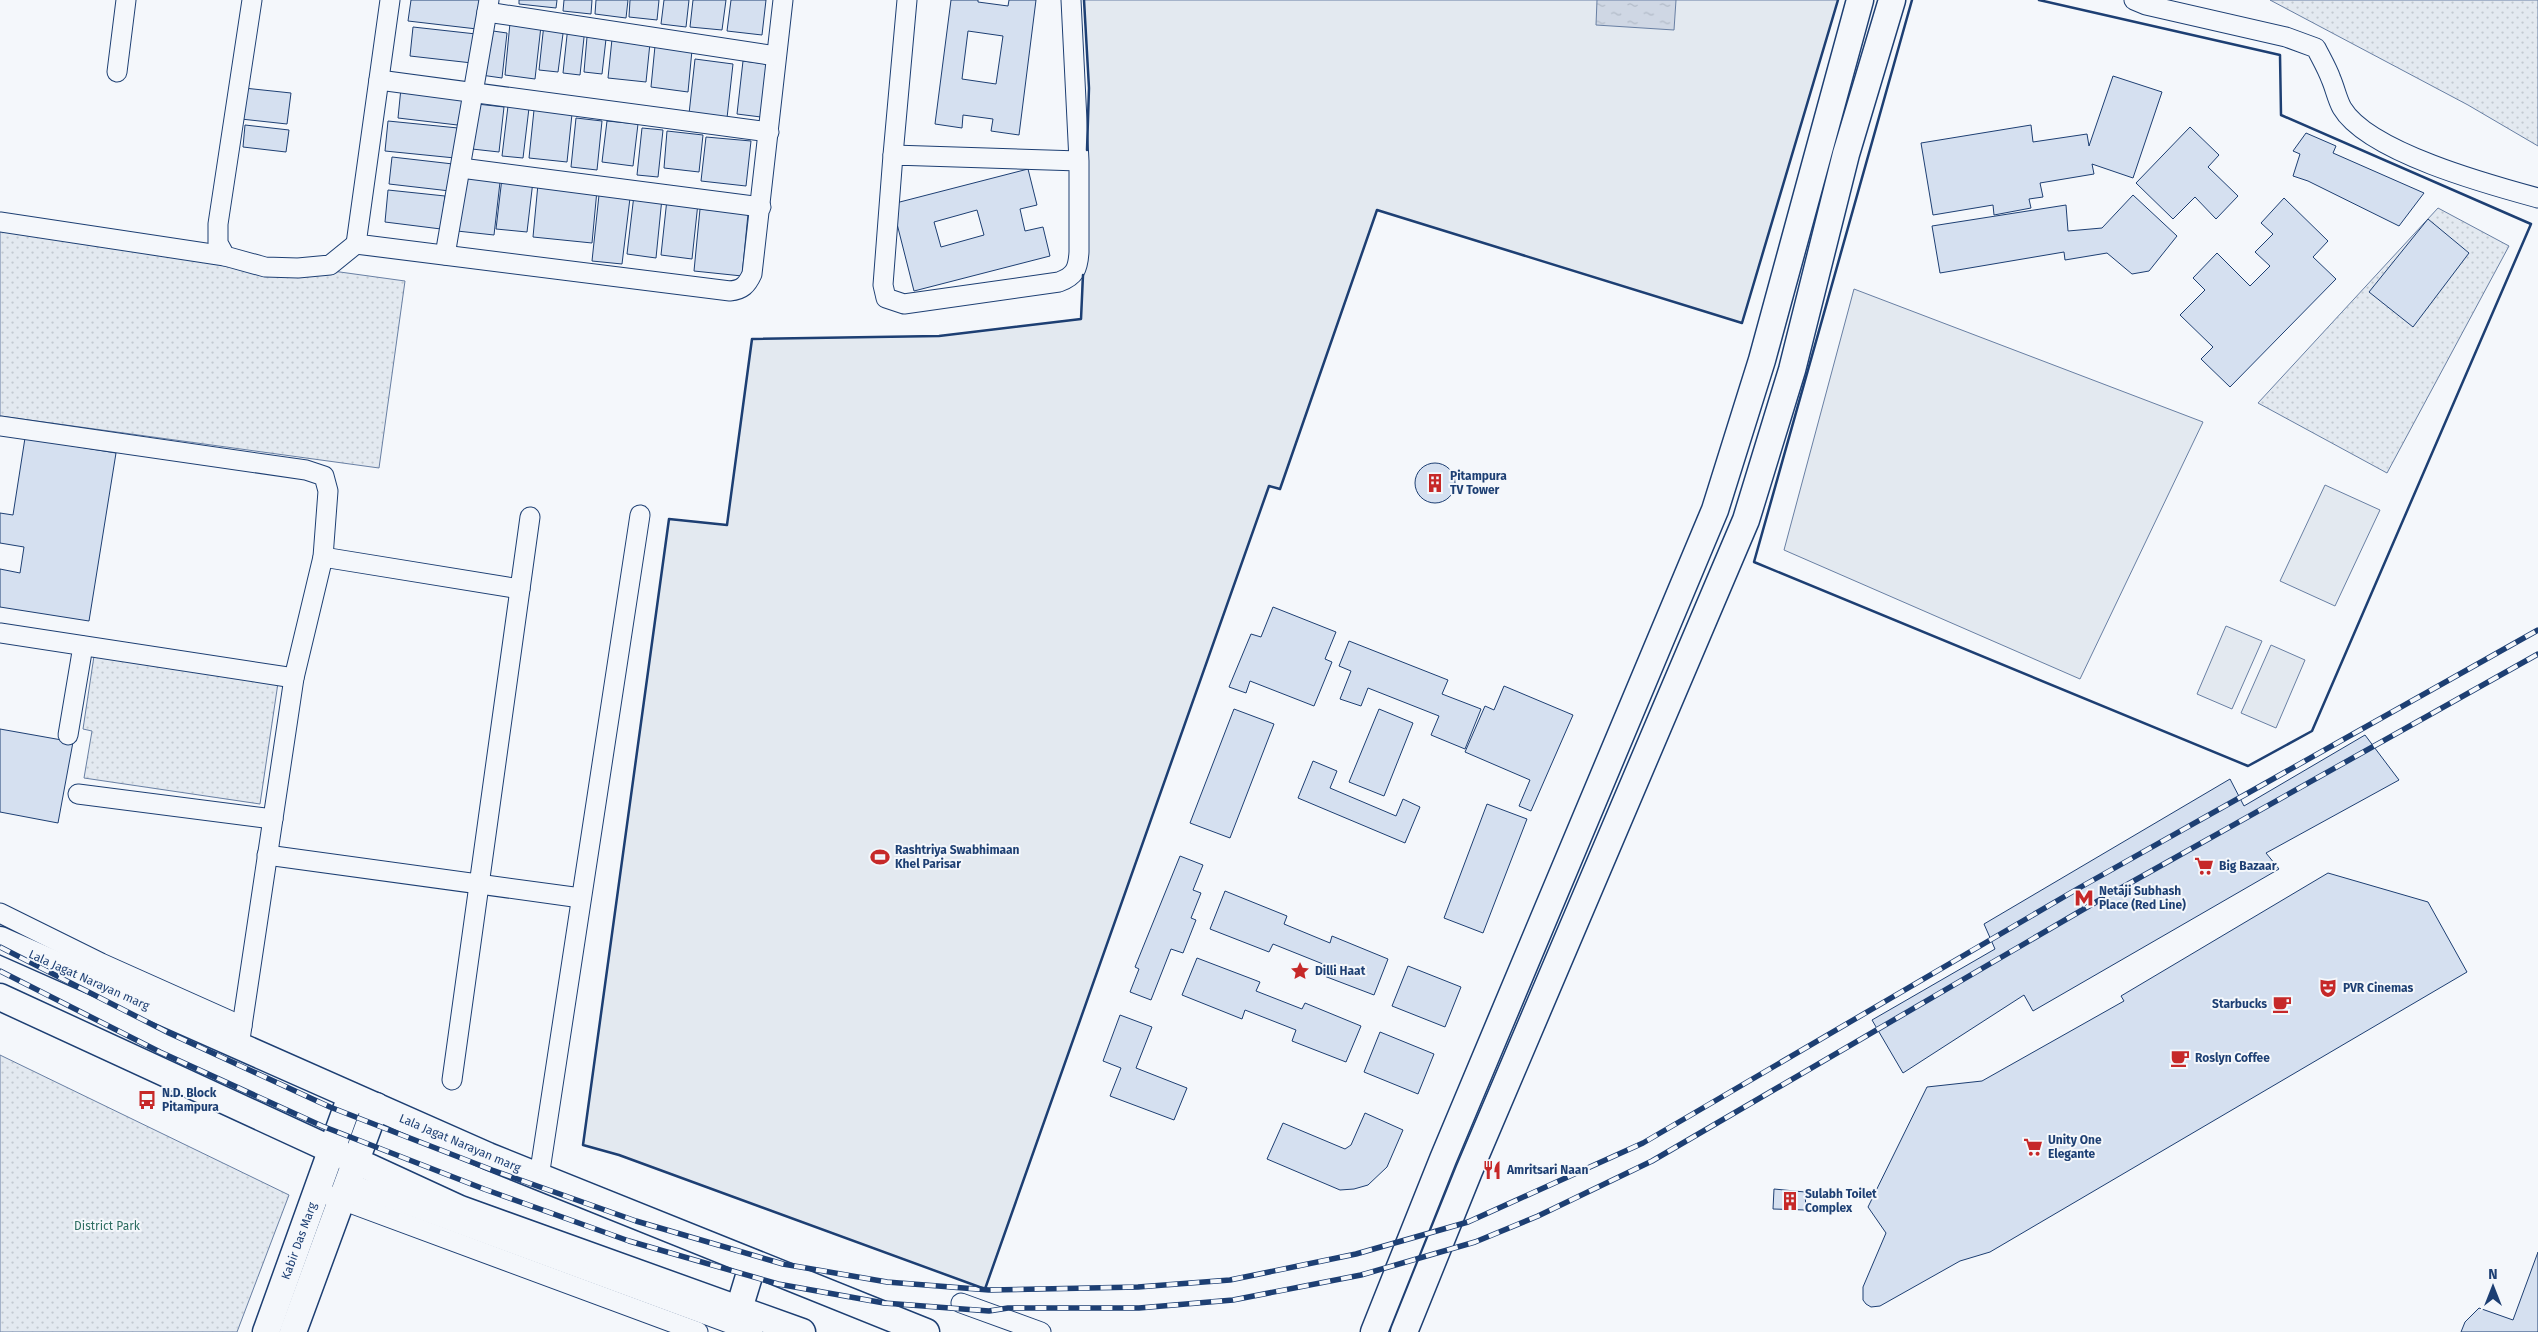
<svg xmlns="http://www.w3.org/2000/svg" width="2538" height="1332" font-family="'Fira Sans',sans-serif">
<style>
.grass{fill:#e3e9f0;stroke:#687fa3}
.park{fill:url(#park-dots);stroke:#687fa3}
.water{fill:url(#water-ripples);stroke:#687fa3}
.building{fill:#d5e0f0;stroke:#1d3f73;fill-rule:evenodd}
.lines{fill:none;stroke-linecap:round;stroke-linejoin:round}
.street-casing{stroke:#1d3f73;stroke-width:21}
.secondary-casing{stroke:#1d3f73;stroke-width:29}
.street{stroke:#f4f7fb;stroke-width:19}
.secondary{stroke:#f4f7fb;stroke-width:26}
.rail-casing{stroke:#1d3f73;stroke-width:5.5}
.rail{stroke:#f4f7fb;stroke-width:4;stroke-dasharray:11;stroke-linecap:butt}
.wall{stroke:#1d3f73;stroke-width:2.5}
.labels{text-anchor:middle;stroke-width:4;stroke-linejoin:round;paint-order:stroke}
.poi-label{font-size:12px;font-weight:bold;fill:#1d3f73;stroke:#f4f7fb;text-anchor:start}
.street-label{font-size:12px;fill:#1d3f73;stroke:#f4f7fb}
.park-label{font-size:12px;fill:#2c6c60;stroke:#f4f7fb}
</style>
<defs>
<pattern id="park-dots" width="8" height="8" patternUnits="userSpaceOnUse" patternTransform="scale(1.25)"><rect width="8" height="8" fill="#e3e9f0"/><path d="M2 2h.1M6 6h.1" fill="none" stroke="#c2c9d1" stroke-width="1.8" stroke-linecap="round"/></pattern>
<pattern id="water-ripples" width="26" height="14" patternUnits="userSpaceOnUse" patternTransform="scale(1.25)"><rect width="26" height="14" fill="#cfd7e4"/><path d="M2 4q2-2 4 0t4 0M15 11q2-2 4 0t4 0" fill="none" stroke="#b1bac7"/></pattern>
</defs>
<rect width="100%" height="100%" fill="#f4f7fb"/>
<g class="grass">
<polygon points="1084,0 1838,0 1742,323 1377,210 1280,489 1269,486 985,1289 619,1155 583,1145 669,519 727,525 752,339 939,336 1081,319 1089,88"/>
<polygon points="1854,289 2203,422 2080,679 1784,550"/>
<polygon points="2325,485 2380,510 2335,606 2280,581"/>
<polygon points="2226,626 2262,641 2232,709 2197,694"/>
<polygon points="2271,645 2305,660 2276,728 2241,713"/>
</g>
<g class="park">
<polygon points="2270,0 2538,0 2538,146 2468,105"/>
<polygon points="2438,208 2509,246 2387,473 2258,403"/>
<polygon points="0,225 405,281 379,468 0,416"/>
<polygon points="94,656 278,683 260,804 84,778 92,731 83,729"/>
<polygon points="0,1055 289,1195 237,1332 0,1332"/>
</g>
<polygon class="water" points="1597,0 1676,0 1674,30 1596,25"/>
<g class="building">
<polygon points="411,0 480,0 477,29 408,21"/>
<polygon points="519,0 557,0 556,8 519,4"/>
<polygon points="564,0 592,0 591,14 563,11"/>
<polygon points="596,0 628,0 626,18 595,14"/>
<polygon points="630,0 659,0 657,20 629,17"/>
<polygon points="664,0 689,0 686,27 661,24"/>
<polygon points="693,0 726,0 722,30 690,27"/>
<polygon points="731,0 766,0 762,35 727,31"/>
<path d="M951 0H978V2L1008 6 1009 0H1036L1019 135 991 131 993 119 963 115 962 128 935 124ZM968 31 1003 36 996 84 962 79Z"/>
<polygon points="510,23 541,26 535,79 505,75"/>
<polygon points="544,24 564,26 558,72 539,70"/>
<polygon points="568,26 585,28 580,75 563,73"/>
<polygon points="413,27 476,34 472,63 410,56"/>
<polygon points="486,30 507,33 502,78 481,75"/>
<polygon points="587,37 606,39 602,74 584,72"/>
<polygon points="612,39 650,43 646,82 608,78"/>
<polygon points="655,46 692,50 688,92 651,87"/>
<polygon points="695,59 733,64 727,118 689,114"/>
<polygon points="743,61 767,64 761,117 737,114"/>
<polygon points="2113,76 2162,92 2133,178 2092,164 2094,174 2040,183 2043,197 2029,199 2031,208 1994,215 1993,205 1933,215 1921,143 2031,125 2033,142 2087,134 2089,146"/>
<polygon points="244,88 291,93 287,124 241,119"/>
<polygon points="401,88 469,96 466,126 398,118"/>
<polygon points="477,104 504,107 499,152 472,149"/>
<polygon points="508,106 529,108 523,158 502,156"/>
<polygon points="534,110 572,114 567,162 529,158"/>
<polygon points="576,118 602,121 597,170 571,167"/>
<polygon points="388,121 458,128 455,158 385,151"/>
<polygon points="607,121 638,124 633,166 602,162"/>
<polygon points="245,125 289,130 286,152 243,147"/>
<polygon points="2190,127 2219,155 2208,167 2238,196 2216,219 2195,197 2173,219 2136,183"/>
<polygon points="642,128 663,130 658,177 637,175"/>
<polygon points="667,131 703,135 699,172 664,168"/>
<polygon points="2306,133 2336,146 2333,153 2424,193 2399,226 2308,181 2293,176 2300,154 2293,151"/>
<polygon points="706,137 751,141 746,186 701,181"/>
<polygon points="392,157 453,164 450,191 389,184"/>
<path d="M1028 169 1037 205 1020 209 1025 231 1043 227 1050 256 914 291 892 204ZM977 210 984 235 941 247 934 222Z"/>
<polygon points="463,178 500,182 494,235 457,231"/>
<polygon points="502,178 533,181 527,232 496,229"/>
<polygon points="538,184 597,190 592,243 533,237"/>
<polygon points="388,190 445,196 441,229 385,222"/>
<polygon points="599,195 630,198 622,264 592,261"/>
<polygon points="634,195 662,198 656,258 627,254"/>
<polygon points="2133,195 2177,236 2149,271 2132,274 2107,253 2065,260 2064,252 1940,273 1932,226 2066,205 2068,231 2102,228"/>
<polygon points="2284,198 2328,241 2313,257 2336,279 2230,387 2201,359 2213,347 2180,315 2205,290 2193,278 2217,253 2250,286 2270,266 2255,252 2273,234 2261,223"/>
<polygon points="667,199 698,203 692,259 661,255"/>
<polygon points="700,209 748,214 742,276 694,271"/>
<polygon points="2428,219 2469,253 2413,327 2369,292"/>
<polygon points="25,438 116,453 89,621 0,607 0,569 20,573 24,547 0,543 0,513 13,515"/>
<circle cx="1435" cy="483" r="20"/>
<polygon points="1273,607 1336,632 1325,659 1332,662 1314,706 1250,681 1246,693 1229,687 1251,634 1261,637"/>
<polygon points="1349,641 1448,680 1442,694 1481,709 1465,749 1431,735 1439,716 1368,688 1361,706 1340,699 1351,671 1339,666"/>
<polygon points="1504,686 1573,715 1531,811 1519,806 1530,780 1465,752 1485,706 1494,710"/>
<polygon points="1234,709 1274,724 1230,838 1190,823"/>
<polygon points="1379,709 1413,723 1384,796 1349,782"/>
<polygon points="0,729 73,742 58,823 0,812"/>
<polygon points="2365,735 2399,780 2266,853 2279,869 2033,1011 2024,995 1903,1073 1872,1020 1995,949 1984,924 2230,779 2244,806"/>
<polygon points="1313,761 1337,771 1330,788 1396,816 1403,799 1420,807 1405,843 1298,798"/>
<polygon points="1487,804 1527,819 1483,933 1444,918"/>
<polygon points="1180,856 1203,865 1193,890 1201,893 1191,918 1196,920 1183,953 1171,949 1151,1000 1130,992 1139,969 1135,967"/>
<polygon points="2328,873 2428,902 2467,972 1990,1252 1960,1261 1880,1306 1871,1307 1866,1304 1863,1300 1863,1287 1886,1233 1868,1207 1927,1087 1982,1081 2124,1001 2121,996"/>
<polygon points="1225,891 1287,916 1284,924 1330,943 1332,936 1388,959 1374,995 1319,974 1323,964 1273,944 1269,952 1210,929"/>
<polygon points="1197,958 1260,982 1256,991 1302,1009 1305,1003 1361,1026 1346,1062 1292,1041 1296,1030 1245,1010 1242,1019 1182,995"/>
<polygon points="1408,966 1461,987 1445,1027 1392,1006"/>
<polygon points="1120,1015 1152,1027 1136,1068 1187,1088 1174,1120 1110,1096 1121,1068 1103,1061"/>
<polygon points="1380,1032 1434,1054 1418,1094 1364,1072"/>
<polygon points="1365,1113 1403,1130 1387,1167 1368,1185 1354,1189 1340,1190 1267,1159 1283,1123 1345,1149 1351,1145"/>
<polygon points="1774,1189 1805,1192 1806,1210 1773,1209"/>
<polygon points="2538,1252 2538,1332 2461,1332 2465,1322 2479,1308 2513,1320"/>
</g>
<g class="lines">
<g class="street-casing">
<g id="street">
<polyline points="252,0 218,224 218,243 225,256 265,267 298,268 330,265 356,244"/>
<path d="M390 0 356 244 730 291C742 290 747 285 752 274L783 0"/>
<path d="M1071 0 1079 161V252C1078 269 1075 276 1059 282L904 304 886 298 883 285 893 155 1079 161"/>
<path d="M2134 0 2146 5 2286 37 2316 48C2321 58 2327 68 2331 79 2335 88 2337 99 2342 108 2368 152 2490 185 2538 198"/>
<polyline points="487,12 776,56"/>
<polyline points="117,72 126,0"/>
<polyline points="379,80 769,132"/>
<polyline points="893,155 907,0"/>
<polyline points="461,168 761,207"/>
<polyline points="0,222 225,256"/>
<polyline points="445,255 489,0"/>
<polyline points="0,426 306,470 324,476 328,491 323,557 294,678 239,1046"/>
<polyline points="323,557 520,589"/>
<polyline points="0,633 294,678"/>
<polyline points="68,735 83,646"/>
<polyline points="78,794 273,819"/>
<polyline points="267,855 581,898"/>
<polyline points="0,913 101,963 242,1026"/>
<polyline points="452,1080 530,517"/>
<polyline points="539,1177 640,515"/>
<polyline points="348,1183 753,1332"/>
<polyline points="331,1196 698,1332"/>
<polyline points="961,1303 1041,1332"/>
</g>
</g>
<g class="secondary-casing">
<g id="secondary">
<polyline points="0,940 488,1156 926,1332"/>
<polyline points="0,997 460,1209 802,1332"/>
<polyline points="739,1309 753,1263"/>
<polyline points="266,1332 351,1096"/>
<polyline points="293,1332 376,1106"/>
<polyline points="1374,1332 1443,1159 1715,510 1762,360 1860,0"/>
<polyline points="1404,1332 1469,1171 1746,520 1792,370 1846,154 1892,0"/>
</g>
</g>
<use href="#street" class="street"/>
<use href="#secondary" class="secondary"/>
<g class="rail-casing">
<g id="rail">
<polyline points="0,947 169,1033 330,1107 492,1170 636,1221 783,1264 887,1282 989,1290 1138,1287 1230,1280 1356,1254 1468,1222 1643,1143 2079,888 2538,630"/>
<polyline points="0,971 160,1052 322,1126 484,1189 629,1241 778,1284 884,1303 989,1311 1008,1308 1139,1308 1233,1300 1361,1275 1475,1242 1538,1216 1652,1161 2089,906 2538,654"/>
</g>
</g>
<use href="#rail" class="rail"/>
<g class="wall">
<polyline points="1084,0 1089,88 1087,150"/>
<polyline points="1912,0 1754,562 2248,766 2312,731 2531,224 2281,115 2280,55 2039,0"/>
<polyline points="1083,275 1081,319 939,336 752,339 727,525 669,519 583,1145 619,1155 985,1289 1269,486 1280,489 1377,210 1742,323 1838,0"/>
</g>
</g>
<defs>
<g id="building-bare" transform="scale(1.5)"><path d="M-4-6H4V6H1V3H-1V6H-4ZM-2.5-4.3h1.7v1.8h-1.7ZM.8-4.3h1.7v1.8H.8ZM-2.5-1h1.7V.8h-1.7ZM.8-1h1.7V.8H.8Z" fill="#c62828" stroke="#f4f7fb" stroke-width="2.5" paint-order="stroke"/></g>
<g id="stadium-bare" transform="scale(1.5)"><path d="M0-5a6.5 5 0 1 0 0 10a6.5 5 0 1 0 0-10ZM-3.5-1.8h7v3.6h-7Z" fill="#c62828" stroke="#f4f7fb" stroke-width="2.5" paint-order="stroke"/></g>
<g id="supermarket-bare" transform="scale(1.5)"><path d="M-6-5.5h2.5l.6 2H6L4.5 2H-2.5L-4.4-4H-6ZM-1.5 3.2a1.3 1.3 0 1 0 .1 0ZM3 3.2a1.3 1.3 0 1 0 .1 0Z" fill="#c62828" stroke="#f4f7fb" stroke-width="2.5" paint-order="stroke"/></g>
<g id="metro-bare" transform="scale(1.5)"><path d="M-5.5 5V-5H-3L0 0L3-5H5.5V5H3V-.5L0 4L-3-.5V5Z" fill="#c62828" stroke="#f4f7fb" stroke-width="2.5" paint-order="stroke"/></g>
<g id="sight-bare" transform="scale(1.5)"><path d="M0-6L1.8-2.2L6-1.7L2.9 1.2L3.7 5.4L0 3.3L-3.7 5.4L-2.9 1.2L-6-1.7L-1.8-2.2Z" fill="#c62828" stroke="#f4f7fb" stroke-width="2.5" paint-order="stroke"/></g>
<g id="theatre-bare" transform="scale(1.5)"><path d="M-5-5.5Q0-4 5-5.5V0Q5 5 0 6Q-5 5-5 0ZM-3.3-2.5H-1v1.5H-3.3ZM1-2.5H3.3v1.5H1ZM-2.8 1Q0 5.5 2.8 1Z" fill="#c62828" stroke="#f4f7fb" stroke-width="2.5" paint-order="stroke"/></g>
<g id="cafe-bare" transform="scale(1.5)"><path d="M-5.5-4.5H6V0H3Q3 3.5 0 3.5H-2.5Q-5.5 3.5-5.5 0ZM3-3.2v2h1.7v-2ZM-6 4.5H4V6H-6Z" fill="#c62828" stroke="#f4f7fb" stroke-width="2.5" paint-order="stroke"/></g>
<g id="bus-bare" transform="scale(1.5)"><path d="M-5-6H5V4H4V6H2V4H-2V6H-4V4H-5ZM-3.5-4V0h7V-4ZM-3.5 1.2v1.5H-2V1.2ZM2 1.2v1.5H3.5V1.2Z" fill="#c62828" stroke="#f4f7fb" stroke-width="2.5" paint-order="stroke"/></g>
<g id="restaurant-bare" transform="scale(1.5)"><path d="M-5-6h1v4h1v-4h1v4h1v-4h1v5L-1.5 .5V6h-2V.5L-5-1ZM5-6V6H3V1.5H1.5Q1.5-4 5-6Z" fill="#c62828" stroke="#f4f7fb" stroke-width="2.5" paint-order="stroke"/></g>
</defs>
<g fill-rule="evenodd">
<use href="#building-bare" x="1435" y="483"/>
<use href="#stadium-bare" x="880" y="857"/>
<use href="#supermarket-bare" x="2204" y="866"/>
<use href="#metro-bare" x="2084" y="898"/>
<use href="#sight-bare" x="1300" y="971"/>
<use href="#theatre-bare" x="2328" y="988"/>
<use href="#cafe-bare" x="2282" y="1004"/>
<use href="#cafe-bare" x="2180" y="1058"/>
<use href="#bus-bare" x="147" y="1100"/>
<use href="#supermarket-bare" x="2033" y="1147"/>
<use href="#restaurant-bare" x="1492" y="1170"/>
<use href="#building-bare" x="1790" y="1201"/>
</g>
<g class="labels">
<g class="poi-label">
<text x="1450" y="480">Pitampura<tspan x="1450" dy="14">TV Tower</tspan></text>
<text x="895" y="854">Rashtriya Swabhimaan<tspan x="895" dy="14">Khel Parisar</tspan></text>
<text x="2219" y="870">Big Bazaar</text>
<text x="2099" y="895">Netaji Subhash<tspan x="2099" dy="14">Place (Red Line)</tspan></text>
<text x="1315" y="975">Dilli Haat</text>
<text x="2343" y="992">PVR Cinemas</text>
<text x="2267" y="1008" text-anchor="end">Starbucks</text>
<text x="2195" y="1062">Roslyn Coffee</text>
<text x="162" y="1097">N.D. Block<tspan x="162" dy="14">Pitampura</tspan></text>
<text x="2048" y="1144">Unity One<tspan x="2048" dy="14">Elegante</tspan></text>
<text x="1507" y="1174">Amritsari Naan</text>
<text x="1805" y="1198">Sulabh Toilet<tspan x="1805" dy="14">Complex</tspan></text>
</g>
<g class="street-label">
<text transform="translate(89 980) rotate(24)" y="4">Lala Jagat Narayan marg</text>
<text transform="translate(460 1143) rotate(23)" y="4">Lala Jagat Narayan marg</text>
<text transform="translate(299 1241) rotate(-70)" y="4">Kabir Das Marg</text>
</g>
<g class="park-label">
<text x="107" y="1230">District Park</text>
</g>
</g>
<g transform="translate(2493 1287)" stroke="#f4f7fb" stroke-width="4" paint-order="stroke">
<path d="M0-4L9 19L0 12L-9 19Z" fill="#1d3f73"/>
<text y="-8" font-size="14" font-weight="bold" text-anchor="middle" fill="#1d3f73">N</text>
</g>
</svg>
